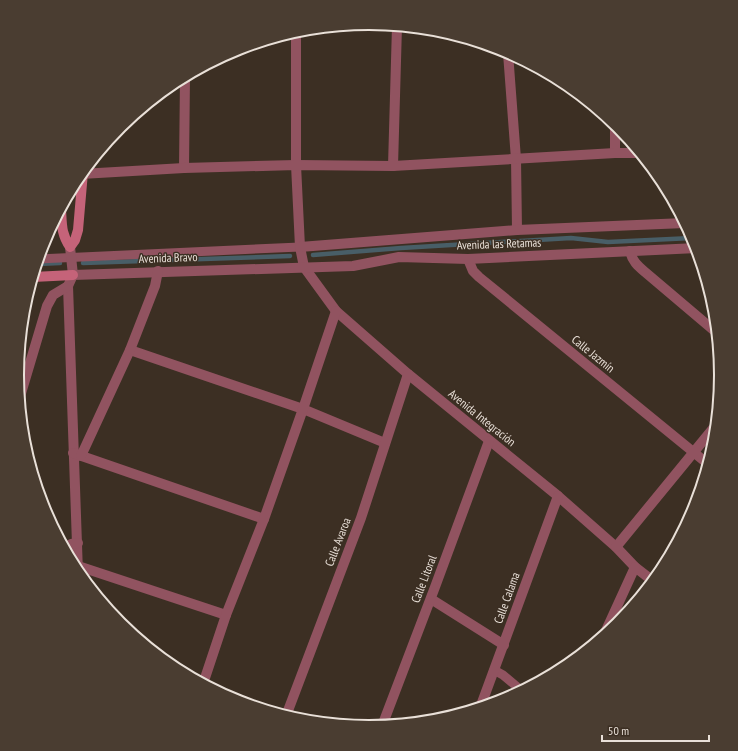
<svg xmlns="http://www.w3.org/2000/svg" width="738" height="751" font-family="'PT Sans Narrow',sans-serif">
<style>
.lines{fill:none;stroke-linecap:round;stroke-linejoin:round}
.stream{stroke:#485e67;stroke-width:4.5}
.lane{stroke:#915360;stroke-width:9}
.street{stroke:#915360;stroke-width:10}
.secondary{stroke:#c56379;stroke-width:10}
.labels{text-anchor:middle;stroke-width:3;stroke-linejoin:round;paint-order:stroke}
.street-label{font-size:12px;fill:#e9e0d8;stroke:#3c2f23}
.rim{fill:none;stroke:#e9e0d8;stroke-width:2}
</style>
<rect width="100%" height="100%" fill="#3c2f23"/>
<g class="lines">
<g class="stream">
<polyline points="313,255 401,248 571,238 608,242 692,238"/>
<polyline points="83,263 290,256"/>
<polyline points="37,264 60,263"/>
</g>
<g class="lane">
<polyline points="38,259 300,247"/>
<polyline points="494,670 503,675 522,691"/>
</g>
<g class="street">
<polyline points="296,32 296,165 300,247 304,267 336,311 408,374 558,496 616,547 635,567 653,581"/>
<polyline points="508,53 516,159 517,230"/>
<polyline points="615,153 615,124"/>
<polyline points="393,166 397,26"/>
<polyline points="184,168 185,77"/>
<polyline points="81,174 184,168 296,165 393,166 615,153 640,153"/>
<polyline points="70,247 73,275 68,286 78,573"/>
<polyline points="300,247 517,230 685,223"/>
<path d="M630 251C632 261 638 266 645 272L717 333"/>
<polyline points="468,259 473,271 479,277 708,464"/>
<polyline points="73,275 353,266 399,257 468,259 697,248"/>
<polyline points="130,350 303,409 385,443"/>
<polyline points="19,400 47,306 53,295 68,286"/>
<polyline points="73,453 264,519"/>
<polyline points="81,456 130,350 155,286 158,271"/>
<polyline points="616,547 716,425"/>
<polyline points="65,549 71,544 78,543"/>
<polyline points="78,566 226,615"/>
<polyline points="431,599 504,645"/>
<polyline points="603,637 635,567"/>
<polyline points="203,684 226,615 264,519 303,409 336,311"/>
<polyline points="480,708 558,496"/>
<polyline points="286,716 361,518 408,374"/>
<polyline points="382,726 435,587 489,441"/>
</g>
<g class="secondary">
<path d="M61 209C62 224 61 234 70 247L75 240 78 230 83 172"/>
<polyline points="33,277 73,275"/>
</g>
</g>
<g class="labels">
<g class="street-label">
<text transform="translate(499 244) rotate(-2)" y="4">Avenida las Retamas</text>
<text transform="translate(168 258) rotate(-2)" y="4">Avenida Bravo</text>
<text transform="translate(593 354) rotate(39)" y="4">Calle Jazmín</text>
<text transform="translate(482 418) rotate(39)" y="4">Avenida Integración</text>
<text transform="translate(338 542) rotate(-69)" y="4">Calle Avaroa</text>
<text transform="translate(424 579) rotate(-69)" y="4">Calle Litoral</text>
<text transform="translate(507 598) rotate(-70)" y="4">Calle Calama</text>
</g>
</g>
<path d="M0 0H738V751H0ZM24 375a345 345 0 1 1 690 0a345 345 0 1 1-690 0Z" fill="#4a3d31" fill-rule="evenodd"/>
<path class="rim" d="M24 375a345 345 0 1 1 690 0a345 345 0 1 1-690 0Z"/>
<path d="M602 735v6h107v-6" fill="none" stroke="#e9e0d8" stroke-width="2"/>
<text x="608" y="735" font-size="12" fill="#e9e0d8" stroke="#3c2f23" stroke-width="3" paint-order="stroke">50 m</text>
</svg>
